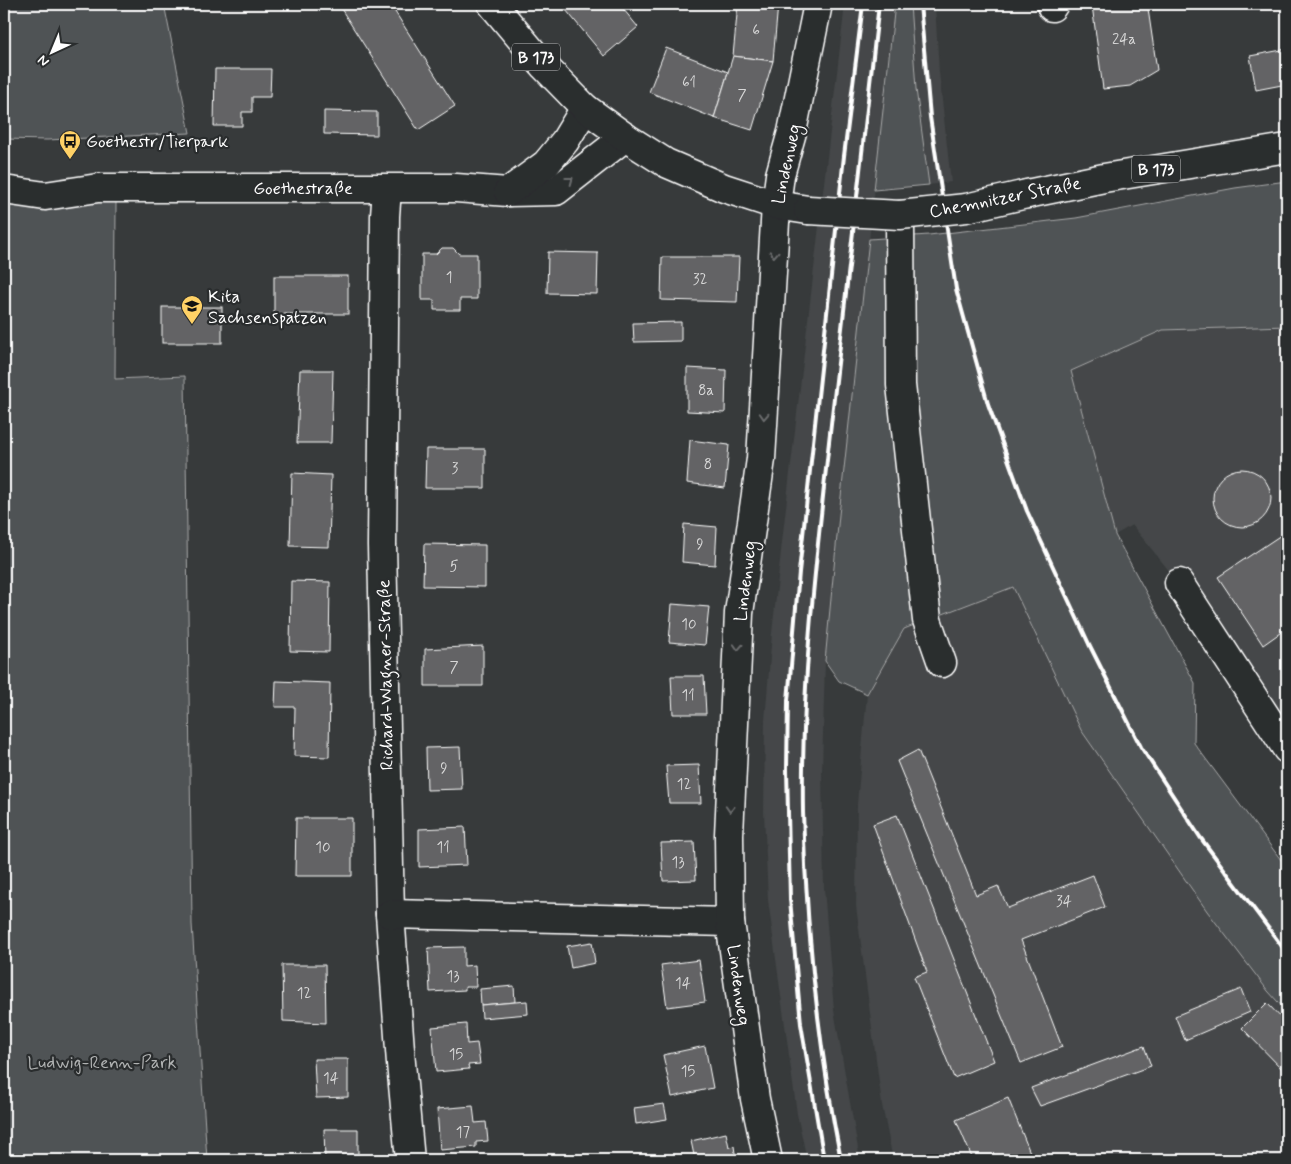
<svg xmlns="http://www.w3.org/2000/svg" width="1291" height="1164" font-family="Mynerve,sans-serif">
<style>
.built{fill:#444748}
.green{fill:#505354;stroke:#a8a9aa}
.building{fill:#636465;stroke:#fff}
.lines{fill:none;stroke-linecap:round;stroke-linejoin:round}
.minor-casing{stroke:#fff;stroke-width:31}
.major-casing{stroke:#fff;stroke-width:31}
.minor{stroke:#2a2d2e;stroke-width:28}
.major{stroke:#2a2d2e;stroke-width:28}
.rail{stroke:#fff;stroke-width:4}
.major-bridge-casing{stroke:#fff;stroke-width:31;stroke-linecap:butt}
.major-bridge{stroke:#2a2d2e;stroke-width:28}
.oneway{stroke:#6a6c6d}
.labels{text-anchor:middle;stroke-width:4.5;stroke-linejoin:round;paint-order:stroke}
.number-label{font-size:15px;fill:#d8d8d8}
.shield{fill:#2a2d2e;stroke:#bfc0c0;stroke-width:1}
.shield-label{font-size:16px;font-weight:bold;fill:#fff}
.poi-label{font-size:18px;fill:#fff;stroke:#2a2d2e;text-anchor:start}
.street-label{font-size:18px;fill:#fff;stroke:#2a2d2e}
.park-label{font-size:18px;fill:#b0b2b2;stroke:#2a2d2e}
</style>
<rect width="100%" height="100%" fill="#373a3b"/>
<filter id="ink" filterUnits="userSpaceOnUse"><feTurbulence type="fractalNoise" baseFrequency=".02" numOctaves="2"/><feDisplacementMap in="SourceGraphic" scale="10" xChannelSelector="R" yChannelSelector="G"/><feConvolveMatrix kernelMatrix="1 2 1 2 8 2 1 2 1" color-interpolation-filters="sRGB"/></filter>
<g filter="url(#ink)">
<g class="built">
<polygon points="845,4 895,4 839,515 825,661 822,771 824,888 834,1010 860,1160 807,1160 797,1114 768,900 764,813 765,720 772,633 784,524"/>
<polygon points="910,4 935,4 939,72 951,182 929,185 916,89"/>
<polygon points="1287,326 1287,749 1179,583 1132,525 1115,535 1071,371 1163,330"/>
<polygon points="1013,587 1081,730 1207,911 1268,991 1287,1012 1287,1160 893,1160 882,1105 856,906 857,804 867,694 904,629"/>
</g>
<g class="green">
<polygon points="4,4 164,4 190,133 47,140 4,139"/>
<polygon points="895,4 910,4 916,89 929,185 874,190"/>
<polygon points="1287,181 1287,326 1163,330 1071,371 1115,535 1195,683 1194,743 1287,868 1287,1012 1268,991 1207,911 1081,730 1013,587 904,629 867,694 839,681 825,661 839,515 869,239 929,235 1076,218 1235,188"/>
<polygon points="116,202 115,379 185,376 192,924 207,1160 4,1160 4,206"/>
</g>
<g class="building">
<polygon points="338,4 390,4 455,106 418,130"/>
<polygon points="561,4 619,4 638,27 604,56"/>
<polygon points="738,4 778,4 773,61 733,56"/>
<polygon points="1100,4 1128,4 1148,9 1157,70 1130,86 1103,89 1092,5"/>
<polygon points="666,48 728,72 714,118 649,92"/>
<polygon points="1287,49 1287,84 1256,90 1250,56"/>
<polygon points="733,56 773,61 752,130 714,118"/>
<polygon points="215,69 271,69 270,97 252,97 252,112 242,112 242,126 214,126"/>
<polygon points="324,111 377,112 377,135 324,134"/>
<polygon points="442,248 453,248 459,254 477,254 477,299 460,299 460,310 434,310 434,300 422,300 422,254 436,254"/>
<polygon points="548,252 598,253 597,294 547,293"/>
<polygon points="662,257 739,257 737,302 661,300"/>
<rect x="274" y="276" width="74" height="38"/>
<rect x="162" y="307" width="60" height="36"/>
<polygon points="681,322 681,341 634,342 633,323"/>
<polygon points="687,368 726,370 725,413 687,411"/>
<polygon points="300,370 333,370 331,443 297,443"/>
<polygon points="690,440 729,445 725,488 687,483"/>
<polygon points="426,449 485,449 485,488 425,488"/>
<circle cx="1242" cy="498" r="29"/>
<polygon points="292,473 331,475 329,547 290,546"/>
<polygon points="684,524 717,527 715,565 682,562"/>
<polygon points="1287,531 1287,628 1263,645 1218,577"/>
<polygon points="424,544 485,545 485,587 423,586"/>
<polygon points="291,581 330,582 329,652 290,651"/>
<polygon points="672,604 709,607 705,645 669,642"/>
<polygon points="483,646 483,686 425,686 425,649"/>
<polygon points="671,676 704,676 706,714 673,714"/>
<polygon points="276,681 330,683 329,757 294,756 295,707 275,707"/>
<polygon points="460,747 462,789 427,790 426,748"/>
<polygon points="918,750 976,895 998,886 1008,908 1093,875 1105,907 1021,940 1062,1047 1021,1063 897,761"/>
<polygon points="699,765 701,803 669,803 666,766"/>
<polygon points="897,815 994,1061 954,1078 914,977 927,972 873,824"/>
<polygon points="296,818 352,818 352,876 295,876"/>
<polygon points="465,827 467,865 419,867 419,829"/>
<polygon points="694,842 696,880 663,881 661,843"/>
<polygon points="592,942 595,963 571,968 567,946"/>
<polygon points="464,947 464,966 475,965 476,987 465,987 465,990 430,992 428,948"/>
<polygon points="699,960 705,1002 667,1007 661,965"/>
<polygon points="282,965 325,965 326,1023 283,1021"/>
<polygon points="514,986 515,1002 481,1005 480,989"/>
<polygon points="1241,989 1250,1012 1185,1040 1175,1016"/>
<polygon points="527,1001 528,1014 482,1018 481,1005"/>
<polygon points="1267,1003 1287,1024 1287,1074 1242,1028"/>
<polygon points="466,1024 467,1044 477,1043 480,1064 468,1065 469,1069 436,1072 432,1027"/>
<polygon points="705,1046 713,1088 672,1097 663,1055"/>
<polygon points="1144,1046 1151,1066 1040,1106 1031,1088"/>
<polygon points="314,1059 348,1059 348,1097 316,1098"/>
<polygon points="1008,1098 1033,1160 973,1160 956,1120"/>
<polygon points="664,1104 667,1119 636,1124 634,1108"/>
<polygon points="473,1106 475,1123 486,1122 488,1141 476,1142 476,1147 440,1150 437,1109"/>
<polygon points="324,1129 358,1129 358,1160 325,1160"/>
<polygon points="726,1133 729,1147 734,1146 736,1160 695,1160 691,1141"/>
</g>
<g class="lines">
<g class="minor-casing">
<g id="minor">
<polyline points="1052,7 1054,4"/>
<polyline points="387,189 385,216 382,545 390,914 401,1063 410,1160"/>
<polyline points="4,190 45,196 98,188 456,188 508,192 556,191 625,137"/>
<polyline points="508,192 546,164 565,141 585,108"/>
<polyline points="900,215 901,385 927,620 942,663"/>
<polyline points="1179,583 1287,749"/>
<polyline points="390,914 730,922"/>
<polyline points="768,1160 755,1099 730,922 729,835 739,613 761,459 776,205 780,175 792,132 818,4"/>
</g>
</g>
<g class="major-casing">
<g id="major">
<polyline points="492,4 544,66 585,108 625,137 666,163 724,188 776,205 808,210"/>
<polyline points="1027,194 1104,178 1287,148"/>
</g>
</g>
<use href="#minor" class="minor"/>
<use href="#major" class="major"/>
<g class="rail">
<polyline points="920,4 930,117 956,289 988,404 1027,511 1089,644 1141,747 1200,837 1287,953"/>
<polyline points="824,1160 801,1024 790,899 787,769 788,701 799,572 844,156 863,4"/>
<path d="M841 1160C818 1045 806 929 803 812 801 685 816 559 830 433 846 290 863 147 879 4"/>
</g>
<g class="major-bridge-casing">
<polyline id="major-bridge" points="808,210 900,215 966,208 1027,194"/>
</g>
<use href="#major-bridge" class="major-bridge"/>
</g>
<defs><path id="oneway-chevron" d="M-2-3.5L2.5 0L-2 3.5" fill="none" stroke-width="1.6" stroke-linecap="round" stroke-linejoin="round" transform="scale(1.25)"/></defs>
<g class="oneway">
<use href="#oneway-chevron" transform="translate(570 180) rotate(-37)"/>
<use href="#oneway-chevron" transform="translate(774 254) rotate(93)"/>
<use href="#oneway-chevron" transform="translate(764 416) rotate(93)"/>
<use href="#oneway-chevron" transform="translate(738 647) rotate(93)"/>
<use href="#oneway-chevron" transform="translate(730 809) rotate(93)"/>
</g>
</g>
<defs>
<g id="bus-pin" transform="scale(1.125)"><path d="M0 17L-7.5 6A9.5 9.5 0 1 1 7.5 6Z" fill="#ffd166" stroke="#2a2d2e"/><path d="M-5-6H5V4H4V6H2V4H-2V6H-4V4H-5ZM-3.5-4V0h7V-4ZM-3.5 1.2v1.5H-2V1.2ZM2 1.2v1.5H3.5V1.2Z" fill="#111"/></g>
<g id="school-pin" transform="scale(1.125)"><path d="M0 17L-7.5 6A9.5 9.5 0 1 1 7.5 6Z" fill="#ffd166" stroke="#2a2d2e"/><path d="M0-5L7-2L0 1L-7-2ZM-4 1L0 2.5L4 1V4Q0 6-4 4Z" fill="#111"/></g>
</defs>
<g fill-rule="evenodd">
<use href="#bus-pin" x="70" y="141"/>
<use href="#school-pin" x="192" y="306"/>
</g>
<g class="labels">
<g class="number-label">
<text x="756" y="35">6</text>
<text x="1124" y="44">24a</text>
<text x="689" y="87">61</text>
<text x="742" y="100">7</text>
<text x="449" y="282">1</text>
<text x="700" y="284">32</text>
<text x="706" y="395">8a</text>
<text x="708" y="469">8</text>
<text x="455" y="473">3</text>
<text x="700" y="549">9</text>
<text x="454" y="571">5</text>
<text x="689" y="629">10</text>
<text x="454" y="672">7</text>
<text x="688" y="700">11</text>
<text x="444" y="773">9</text>
<text x="684" y="789">12</text>
<text x="323" y="852">10</text>
<text x="443" y="852">11</text>
<text x="678" y="867">13</text>
<text x="1064" y="906">34</text>
<text x="453" y="981">13</text>
<text x="683" y="988">14</text>
<text x="304" y="998">12</text>
<text x="456" y="1059">15</text>
<text x="688" y="1076">15</text>
<text x="331" y="1083">14</text>
<text x="463" y="1137">17</text>
</g>
<g class="shield">
<rect x="512" y="43.5" width="48" height="27" rx="4"/>
<rect x="1132" y="155.5" width="48" height="27" rx="4"/>
</g>
<g class="shield-label">
<text x="536" y="63">B 173</text>
<text x="1156" y="175">B 173</text>
</g>
<g class="poi-label">
<text x="86" y="147">Goethestr/Tierpark</text>
<text x="208" y="302">Kita<tspan x="208" dy="21">Sachsenspatzen</tspan></text>
</g>
<g class="street-label">
<text transform="translate(786 164) rotate(-78)" y="6">Lindenweg</text>
<text x="303" y="194">Goethestraße</text>
<text transform="translate(1005 197) rotate(-11)" y="6">Chemnitzer Straße</text>
<text transform="translate(745 581) rotate(-83)" y="6">Lindenweg</text>
<text transform="translate(385 675) rotate(-91)" y="6">Richard-Wagner-Straße</text>
<text transform="translate(739 985) rotate(82)" y="6">Lindenweg</text>
</g>
<g class="park-label">
<text x="102" y="1068">Ludwig-Renn-Park</text>
</g>
</g>
<rect width="1291" height="1164" fill="none" stroke="#2a2d2e" stroke-width="20"/>
<rect x="10" y="10" width="1271" height="1144" fill="none" stroke="#fff" stroke-width="2" filter="url(#ink)"/>
<g transform="translate(52 52) rotate(224)" stroke="#2a2d2e" stroke-width="4" paint-order="stroke">
<path d="M0-4L9 19L0 12L-9 19Z" fill="#ffffff"/>
<text y="-8" font-size="14" font-weight="bold" text-anchor="middle" fill="#ffffff">N</text>
</g>
</svg>
